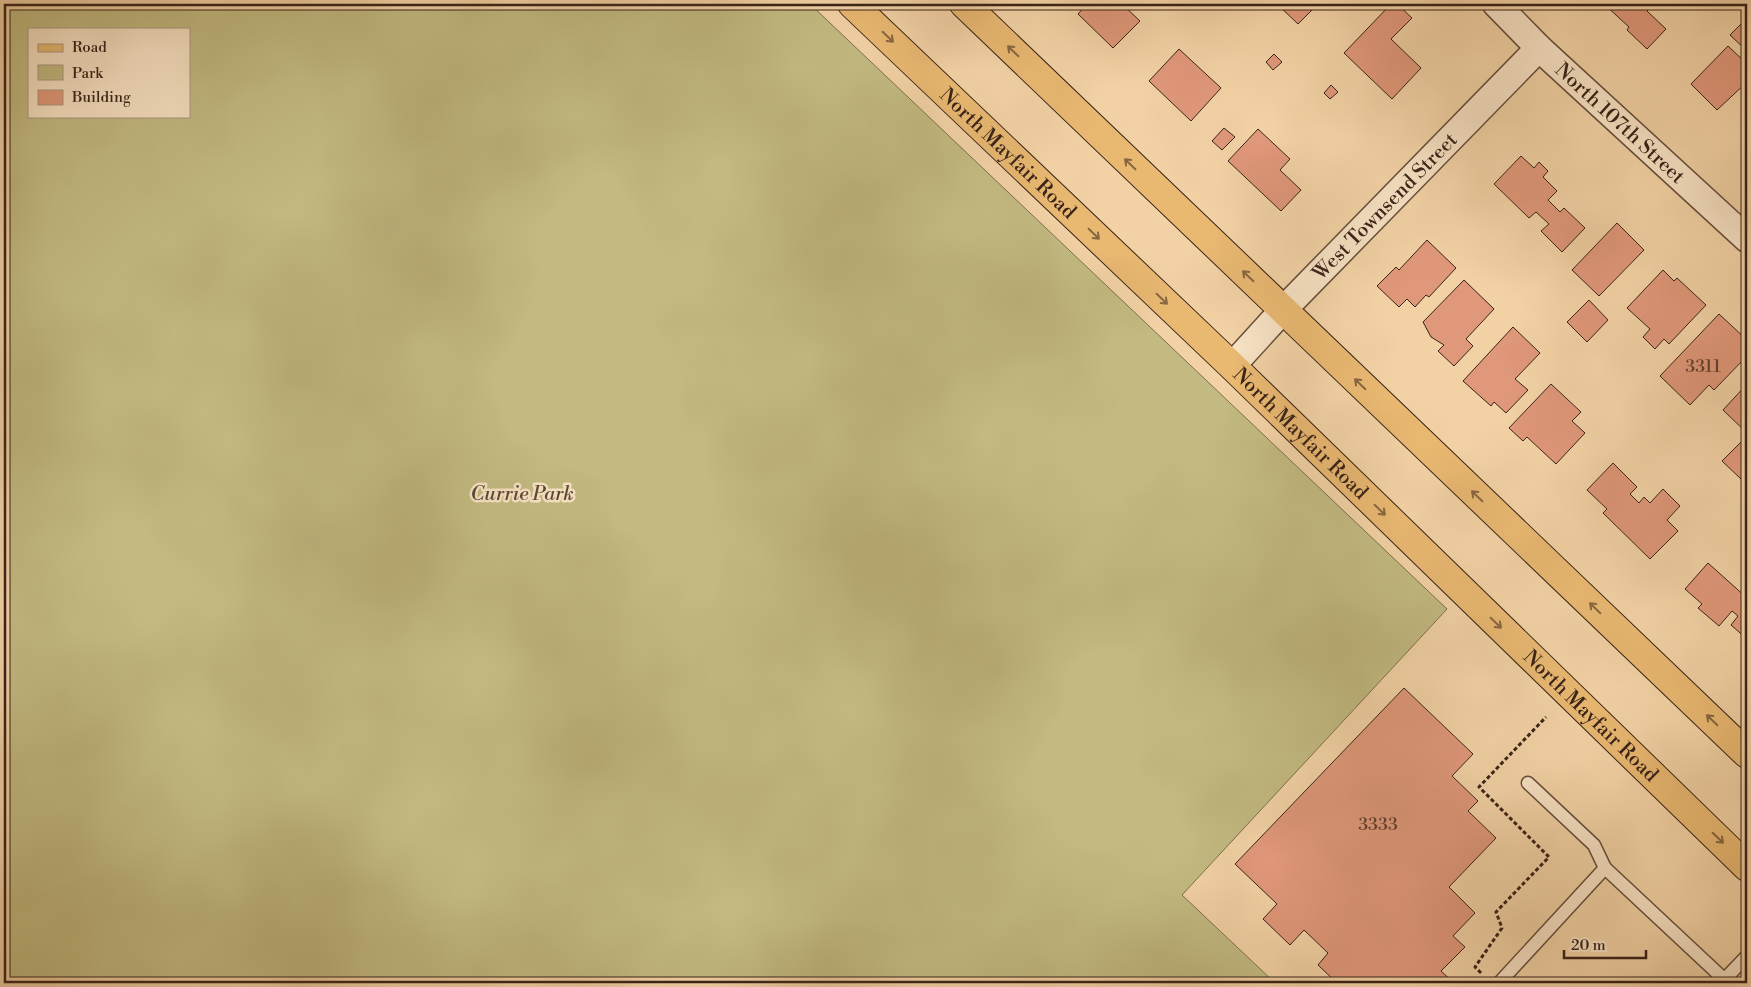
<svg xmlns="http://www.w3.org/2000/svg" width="1751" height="987" font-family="'Libre Bodoni',serif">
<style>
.green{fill:#c2ba81;stroke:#7e6e4d;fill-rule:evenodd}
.building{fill:#e0987a;stroke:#392319}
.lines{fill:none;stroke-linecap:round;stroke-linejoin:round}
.service-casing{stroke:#674f3c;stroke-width:15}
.minor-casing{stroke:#674f3c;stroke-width:29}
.primary-casing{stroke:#392319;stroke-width:30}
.path{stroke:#392319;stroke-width:3;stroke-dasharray:4 2.5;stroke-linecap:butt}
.service{stroke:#f7e2c4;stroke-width:12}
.minor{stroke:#f7e2c4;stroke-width:26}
.primary{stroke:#e9b972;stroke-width:28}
.oneway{stroke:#886641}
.labels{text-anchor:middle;stroke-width:5;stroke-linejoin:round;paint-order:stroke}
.number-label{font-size:18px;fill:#634031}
.street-label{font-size:20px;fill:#392319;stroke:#f7e2c4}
.park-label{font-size:20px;font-style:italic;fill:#5b4933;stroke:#f7e2c4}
</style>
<rect width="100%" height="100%" fill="#f2d2a5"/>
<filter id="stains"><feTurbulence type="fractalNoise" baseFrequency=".004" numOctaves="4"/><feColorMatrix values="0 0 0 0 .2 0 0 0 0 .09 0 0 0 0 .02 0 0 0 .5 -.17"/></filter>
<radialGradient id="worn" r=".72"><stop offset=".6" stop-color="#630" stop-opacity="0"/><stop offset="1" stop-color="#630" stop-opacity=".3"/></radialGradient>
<path class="green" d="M4 4H810L1447 609 1182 895 1275 983H4ZM29 29H189V116H29Z"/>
<g class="building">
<polygon points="1087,4 1122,4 1140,21 1113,48 1078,14"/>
<polygon points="1277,4 1318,4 1298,24"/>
<polygon points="1391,4 1397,4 1412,18 1391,39 1421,68 1392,99 1344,53"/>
<polygon points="1604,4 1653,4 1647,11 1666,29 1647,49 1627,30 1629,27"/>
<polygon points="1747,18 1747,51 1730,35"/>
<polygon points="1728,46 1747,64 1747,82 1717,110 1691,84"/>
<polygon points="1179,49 1221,88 1191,121 1149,81"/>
<polygon points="1274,54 1282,62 1273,70 1266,62"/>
<polygon points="1331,85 1338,92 1330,99 1324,93"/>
<polygon points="1224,128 1235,137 1222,150 1212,141"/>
<polygon points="1258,129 1290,159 1280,170 1301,190 1281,211 1228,161"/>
<polygon points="1521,156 1534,168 1539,162 1548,171 1543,177 1557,191 1548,200 1560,212 1564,208 1585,228 1562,252 1541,231 1549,224 1536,212 1529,218 1494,184"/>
<polygon points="1617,223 1644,250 1599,296 1572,270"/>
<polygon points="1427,240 1456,268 1429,297 1426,295 1415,307 1407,299 1399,307 1377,286 1396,267 1399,270"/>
<polygon points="1663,270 1674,281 1677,278 1706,305 1669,344 1664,339 1655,349 1643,337 1650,329 1627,308"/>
<polygon points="1464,280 1494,309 1466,339 1473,346 1454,366 1438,351 1444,345 1431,337 1423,322"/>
<polygon points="1589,300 1608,320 1587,342 1567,322"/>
<polygon points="1719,314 1747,340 1747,356 1714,390 1709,385 1690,405 1660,376"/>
<polygon points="1513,327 1540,353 1515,379 1528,390 1506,413 1494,402 1491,406 1463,381"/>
<polygon points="1551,384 1581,412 1572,421 1585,433 1556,464 1527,437 1523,441 1509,428"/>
<polygon points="1747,384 1747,433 1723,410"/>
<polygon points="1743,440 1747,444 1747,472 1741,479 1722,461"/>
<polygon points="1613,463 1637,487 1630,494 1639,503 1644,497 1650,503 1663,489 1680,506 1667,520 1678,531 1650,559 1603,513 1607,509 1587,490"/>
<polygon points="1708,563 1747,598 1747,639 1731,625 1738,616 1732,611 1719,626 1698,608 1702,604 1685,589"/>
<polygon points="1404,688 1473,754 1452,776 1478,801 1468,811 1496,838 1449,887 1475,913 1453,936 1465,947 1441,971 1454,983 1337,983 1318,965 1328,953 1304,930 1290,945 1263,919 1277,904 1235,864"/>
</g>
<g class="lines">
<g class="service-casing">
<g id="service">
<polyline points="1528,783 1594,845 1605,868"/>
<polyline points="1724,980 1747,956"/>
<polyline points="1499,983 1605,868 1728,983"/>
</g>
</g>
<g class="minor-casing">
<g id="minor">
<path id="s1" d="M1496 4 1539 48 1747 239"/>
<path id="s2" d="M1232 366 1283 310 1539 48"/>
</g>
</g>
<g class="primary-casing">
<g id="primary">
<path id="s3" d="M852 4 1232 366 1747 867"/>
<polyline points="964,4 1747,754"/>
</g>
</g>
<polyline class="path" points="1481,973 1475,967 1502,928 1496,912 1549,857 1479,787 1546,717"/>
<use href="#service" class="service"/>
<use href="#minor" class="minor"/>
<use href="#primary" class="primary"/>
</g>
<defs><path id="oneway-shaft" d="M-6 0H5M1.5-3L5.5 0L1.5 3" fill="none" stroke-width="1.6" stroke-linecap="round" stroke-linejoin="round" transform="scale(1.25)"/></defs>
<g class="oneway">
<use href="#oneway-shaft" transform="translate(888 37) rotate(44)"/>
<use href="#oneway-shaft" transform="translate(1013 51) rotate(-136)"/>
<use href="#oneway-shaft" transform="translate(1130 164) rotate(-136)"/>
<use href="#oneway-shaft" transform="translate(1094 234) rotate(44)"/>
<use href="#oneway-shaft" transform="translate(1248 276) rotate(-136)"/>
<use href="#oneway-shaft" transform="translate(1162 299) rotate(44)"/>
<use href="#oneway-shaft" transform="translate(1360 384) rotate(-136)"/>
<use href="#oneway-shaft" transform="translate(1477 496) rotate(-136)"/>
<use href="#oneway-shaft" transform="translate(1380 510) rotate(44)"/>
<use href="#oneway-shaft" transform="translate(1595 608) rotate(-136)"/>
<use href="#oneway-shaft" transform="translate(1496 623) rotate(44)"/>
<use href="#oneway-shaft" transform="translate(1712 720) rotate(-136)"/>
<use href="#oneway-shaft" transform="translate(1718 838) rotate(44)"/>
</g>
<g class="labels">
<g class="number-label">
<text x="1703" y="372">3311</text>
<text x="1378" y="830">3333</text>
</g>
<g class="street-label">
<text dy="7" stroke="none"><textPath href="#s1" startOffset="172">North 107th Street</textPath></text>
<text dy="7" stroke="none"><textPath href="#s3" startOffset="216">North Mayfair Road</textPath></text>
<text dy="7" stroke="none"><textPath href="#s2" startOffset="221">West Townsend Street</textPath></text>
<text dy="7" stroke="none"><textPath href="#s3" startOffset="621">North Mayfair Road</textPath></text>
<text dy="7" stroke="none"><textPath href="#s3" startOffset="1026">North Mayfair Road</textPath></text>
</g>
<g class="park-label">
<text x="522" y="500">Currie Park</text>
</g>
</g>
<rect width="1751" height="987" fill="none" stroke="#f2d2a5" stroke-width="20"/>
<rect x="5" y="5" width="1741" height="977" fill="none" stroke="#392319" stroke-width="2.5"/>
<rect x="10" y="10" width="1731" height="967" fill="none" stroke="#392319"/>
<rect x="28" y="28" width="162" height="90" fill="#f7e2c4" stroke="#ab9680"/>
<rect x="38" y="44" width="25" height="8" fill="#e9b972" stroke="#ab9680"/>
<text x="72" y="52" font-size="15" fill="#392319">Road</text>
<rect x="38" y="65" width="25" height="15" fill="#c2ba81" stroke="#ab9680"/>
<text x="72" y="78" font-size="15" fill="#392319">Park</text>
<rect x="38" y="90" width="25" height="15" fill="#e0987a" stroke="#ab9680"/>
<text x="72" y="102" font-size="15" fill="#392319">Building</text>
<path d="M1564 950v8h82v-8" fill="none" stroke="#392319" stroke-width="2.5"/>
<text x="1571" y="950" font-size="15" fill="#392319" stroke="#f7e2c4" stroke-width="4" paint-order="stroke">20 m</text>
<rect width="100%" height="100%" filter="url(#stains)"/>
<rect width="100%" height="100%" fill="url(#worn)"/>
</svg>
